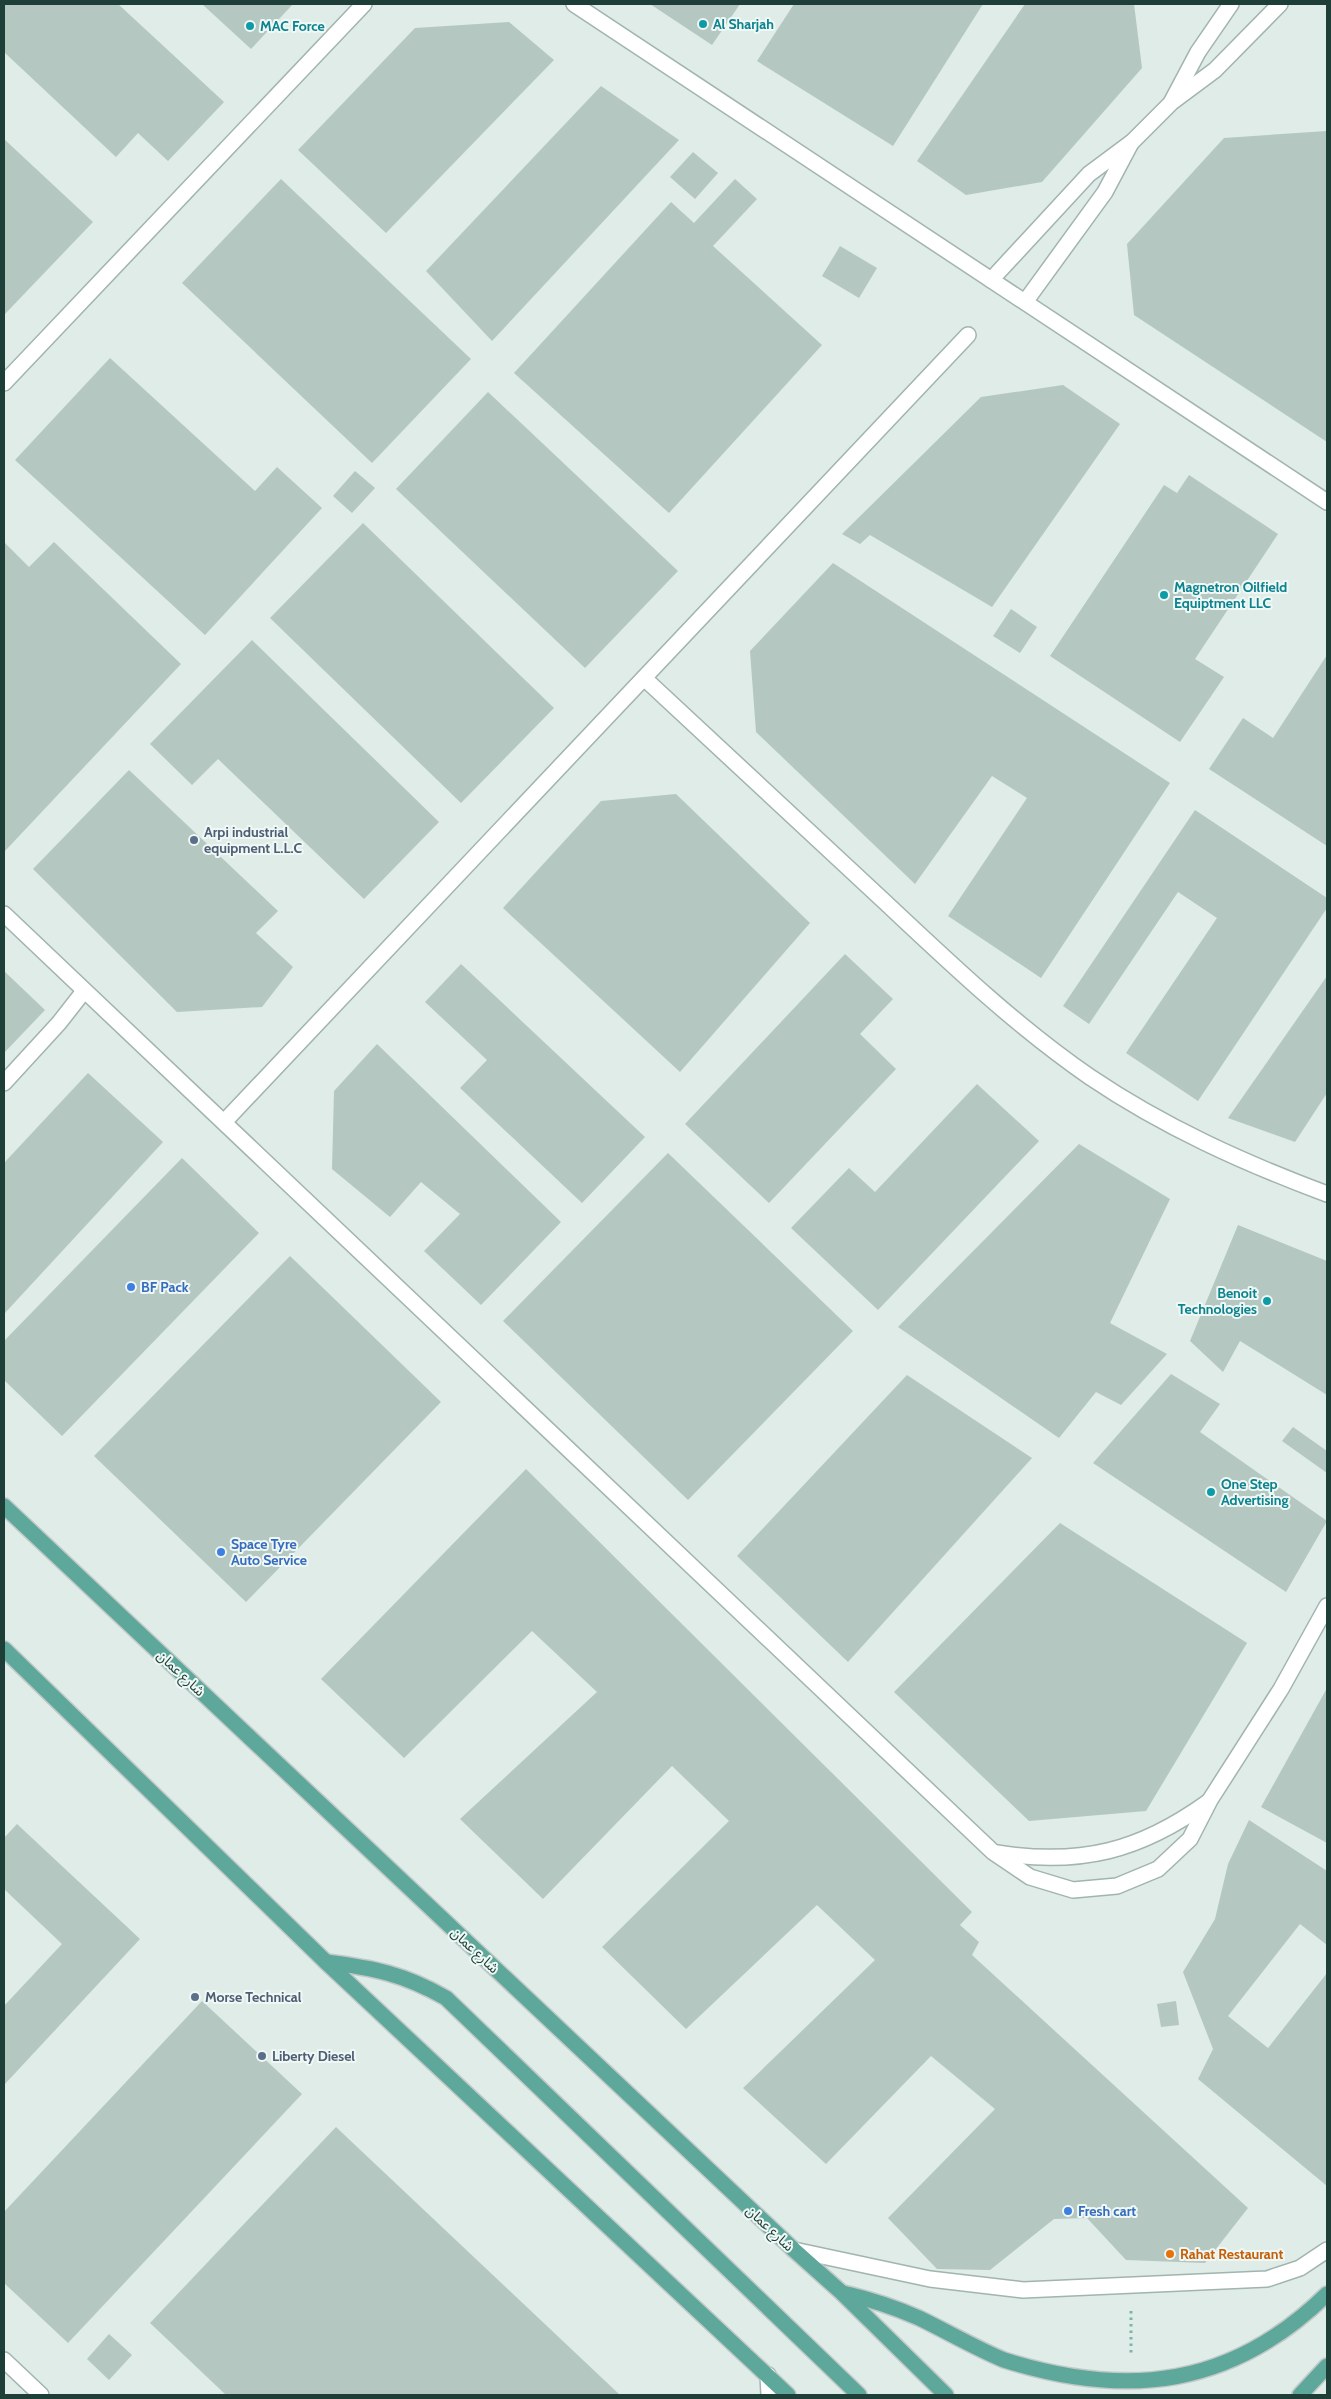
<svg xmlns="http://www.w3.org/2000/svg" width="1331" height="2399" font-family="Cabin,'Noto Sans Arabic',sans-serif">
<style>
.building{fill:#b4c7c1}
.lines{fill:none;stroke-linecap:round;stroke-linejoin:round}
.minor-casing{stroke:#a1b4b0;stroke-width:18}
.major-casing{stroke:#c0c9c7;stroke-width:18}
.path{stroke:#7cb4a7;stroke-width:3;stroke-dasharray:2.5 4;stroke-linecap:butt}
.minor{stroke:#fff;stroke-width:15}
.major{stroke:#5ea79b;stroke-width:15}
.culture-dot{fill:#0f9aa8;stroke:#f0f8f5;stroke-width:2}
.service-dot{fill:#5c6f8a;stroke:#f0f8f5;stroke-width:2}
.shop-dot{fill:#3f7fe0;stroke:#f0f8f5;stroke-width:2}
.food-dot{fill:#e8710a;stroke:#f0f8f5;stroke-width:2}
.labels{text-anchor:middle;stroke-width:4;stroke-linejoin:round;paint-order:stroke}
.culture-label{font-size:14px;font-weight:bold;fill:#0d838f;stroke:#f0f8f5;text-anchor:start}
.service-label{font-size:14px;font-weight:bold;fill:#4e5e75;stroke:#f0f8f5;text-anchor:start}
.shop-label{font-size:14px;font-weight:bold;fill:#366cbe;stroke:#f0f8f5;text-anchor:start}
.street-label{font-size:14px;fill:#1e3e38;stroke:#f0f8f5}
.food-label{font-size:14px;font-weight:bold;fill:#c56008;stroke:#f0f8f5;text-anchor:start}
</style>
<rect width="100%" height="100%" fill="#dfece8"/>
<g class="building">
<polygon points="4,4 118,4 224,102 168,161 138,133 116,157 4,52"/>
<polygon points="202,4 293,4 251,49"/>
<polygon points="650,4 740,4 712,45"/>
<polygon points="794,4 983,4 893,146 757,61"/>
<polygon points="1025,4 1134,4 1142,68 1042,182 966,195 917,161"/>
<polygon points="509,22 554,60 386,233 298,150 415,28"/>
<polygon points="601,86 679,140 492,341 426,271"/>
<polygon points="1327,131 1327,442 1134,315 1127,244 1224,138"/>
<polygon points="4,139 93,222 4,315"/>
<polygon points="693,152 718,173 695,199 670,177"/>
<polygon points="281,179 471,359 372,463 182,283"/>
<polygon points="735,179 757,199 713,246 822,345 669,513 514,373 671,202 694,223"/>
<polygon points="840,246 877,268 859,298 822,276"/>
<polygon points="110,358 255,491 277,467 322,508 205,635 15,460"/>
<polygon points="1063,385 1120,424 992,607 870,535 860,544 842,534 981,397"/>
<polygon points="488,392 678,571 585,668 396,489"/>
<polygon points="355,471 375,488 352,513 333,496"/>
<polygon points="1189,475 1278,534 1195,659 1224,677 1180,742 1050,656 1164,485 1177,493"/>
<polygon points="363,523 554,708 461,803 270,618"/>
<polygon points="4,542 29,567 54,542 181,664 5,851"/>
<polygon points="833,563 1170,783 1041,978 948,916 1027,798 992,776 915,884 756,732 750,651"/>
<polygon points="1011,609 1037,627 1020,653 993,636"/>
<polygon points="252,640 439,822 364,899 218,759 192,785 150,744"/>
<polygon points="1327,655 1327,846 1209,769 1243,718 1273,738"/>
<polygon points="129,770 278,911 256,933 293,967 262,1007 177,1012 33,869"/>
<polygon points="676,794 810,923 680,1072 503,908 601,801"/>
<polygon points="1195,810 1327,898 1327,908 1198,1101 1126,1053 1217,918 1178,892 1089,1024 1063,1006"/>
<polygon points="845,954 893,999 860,1034 896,1069 769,1203 685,1124"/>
<polygon points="461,964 645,1137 582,1203 460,1088 487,1060 425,1002"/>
<polygon points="4,971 45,1010 4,1053"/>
<polygon points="1327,976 1327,1093 1295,1142 1228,1118"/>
<polygon points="377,1044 561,1222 481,1305 424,1251 460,1214 421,1182 390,1217 332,1169 334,1091"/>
<polygon points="88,1073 163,1142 4,1314 4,1163"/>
<polygon points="977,1084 1039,1141 878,1310 791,1228 849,1168 875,1192"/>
<polygon points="1079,1144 1170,1199 1110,1323 1167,1354 1121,1405 1096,1392 1059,1438 898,1327"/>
<polygon points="668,1153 853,1331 688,1500 503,1321"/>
<polygon points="182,1158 259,1233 62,1436 4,1380 4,1341"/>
<polygon points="1238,1225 1327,1261 1327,1395 1240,1341 1223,1372 1190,1341"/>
<polygon points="290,1256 441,1402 246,1602 94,1456"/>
<polygon points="1171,1374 1220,1404 1200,1432 1327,1521 1286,1592 1093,1463"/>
<polygon points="907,1375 1032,1458 848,1662 737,1556"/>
<polygon points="1293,1427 1327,1451 1327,1473 1282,1441"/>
<polygon points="526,1469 972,1912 960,1925 979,1942 972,1955 1248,2208 1205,2263 1126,2260 1087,2218 1054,2219 990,2270 937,2269 888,2218 995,2109 931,2056 826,2164 743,2088 875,1960 817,1905 686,2029 602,1947 729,1821 672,1766 543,1899 460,1819 597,1692 532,1631 404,1758 321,1679"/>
<polygon points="1060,1523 1247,1643 1146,1811 1029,1821 894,1692"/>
<polygon points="1327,1688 1327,1843 1261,1807"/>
<polygon points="1249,1820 1327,1871 1327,1945 1300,1924 1228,2016 1268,2048 1327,1973 1327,2186 1198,2079 1213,2049 1183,1972 1215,1919 1228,1864"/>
<polygon points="17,1824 140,1939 4,2085 4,2006 62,1944 4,1889 4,1838"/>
<polygon points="202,2001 302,2094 68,2343 4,2283 4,2212"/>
<polygon points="1176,2001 1179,2025 1161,2027 1157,2004"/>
<polygon points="336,2127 620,2395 226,2395 150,2323"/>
<polygon points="109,2334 132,2355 109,2380 87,2359"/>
</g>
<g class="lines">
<g class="minor-casing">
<g id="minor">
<polyline points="574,4 1327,502"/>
<polyline points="1172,101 1198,52 1231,4"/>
<polyline points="991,280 1089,174 1132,142 1172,102 1215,70 1280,4"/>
<polyline points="1025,302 1105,192 1131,143"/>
<polyline points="4,383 364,4"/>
<path d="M644 678C724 753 805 828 886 903 951 964 1016 1026 1090 1077 1164 1127 1244 1163 1327 1194"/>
<polyline points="4,914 993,1852 1030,1877 1073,1890 1117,1886 1158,1869 1190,1839 1210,1800 1281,1689 1327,1606"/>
<polyline points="4,1083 59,1023 84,991"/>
<polyline points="225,1121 968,335"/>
<path d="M997 1853C1081 1866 1140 1851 1208 1802"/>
<polyline points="794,2250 930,2279 1023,2290 1267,2279 1300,2268 1327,2250"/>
<polyline points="4,2360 41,2395"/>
<polyline points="768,2375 769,2395"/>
</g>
</g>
<g class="major-casing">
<g id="major">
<polyline points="4,1506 794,2250 841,2292 946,2395"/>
<polyline points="4,1649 326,1962 788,2395"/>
<path d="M326 1962C374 1968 404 1974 446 1998L859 2395"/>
<path d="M843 2293C869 2299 894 2307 919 2318 948 2332 975 2348 1004 2360 1128 2399 1232 2387 1327 2294"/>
<polyline points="1300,2395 1327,2366"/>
</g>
</g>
<polyline class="path" points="1131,2311 1131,2354"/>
<use href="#minor" class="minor"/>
<use href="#major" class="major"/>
</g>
<g class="culture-dot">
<circle cx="703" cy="24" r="5"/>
<circle cx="250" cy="26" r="5"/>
<circle cx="1164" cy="595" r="5"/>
<circle cx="1267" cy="1301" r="5"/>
<circle cx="1211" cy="1492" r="5"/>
</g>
<g class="service-dot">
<circle cx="194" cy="840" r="5"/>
<circle cx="195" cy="1997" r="5"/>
<circle cx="262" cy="2056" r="5"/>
</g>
<g class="shop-dot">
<circle cx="131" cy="1287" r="5"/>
<circle cx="221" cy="1552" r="5"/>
<circle cx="1068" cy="2211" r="5"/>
</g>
<circle class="food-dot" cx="1170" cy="2254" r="5"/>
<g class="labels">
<g class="culture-label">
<text x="713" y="29">Al Sharjah</text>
<text x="260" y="31">MAC Force</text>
<text x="1174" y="592">Magnetron Oilfield<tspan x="1174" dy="16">Equiptment LLC</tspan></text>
<text x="1257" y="1298" text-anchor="end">Benoit<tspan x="1257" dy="16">Technologies</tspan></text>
<text x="1221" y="1489">One Step<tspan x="1221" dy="16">Advertising</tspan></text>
</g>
<g class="service-label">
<text x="204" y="837">Arpi industrial<tspan x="204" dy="16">equipment L.L.C</tspan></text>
<text x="205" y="2002">Morse Technical</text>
<text x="272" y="2061">Liberty Diesel</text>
</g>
<g class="shop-label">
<text x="141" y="1292">BF Pack</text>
<text x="231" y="1549">Space Tyre<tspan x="231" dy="16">Auto Service</tspan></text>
<text x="1078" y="2216">Fresh cart</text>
</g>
<g class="street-label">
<text transform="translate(181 1673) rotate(43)" y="5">شارع عمان</text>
<text transform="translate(475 1950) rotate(43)" y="5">شارع عمان</text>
<text transform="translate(770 2228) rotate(43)" y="5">شارع عمان</text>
</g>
<g class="food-label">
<text x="1180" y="2259">Rahat Restaurant</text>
</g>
</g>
<rect width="1331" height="2399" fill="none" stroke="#1e3e38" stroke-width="10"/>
</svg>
